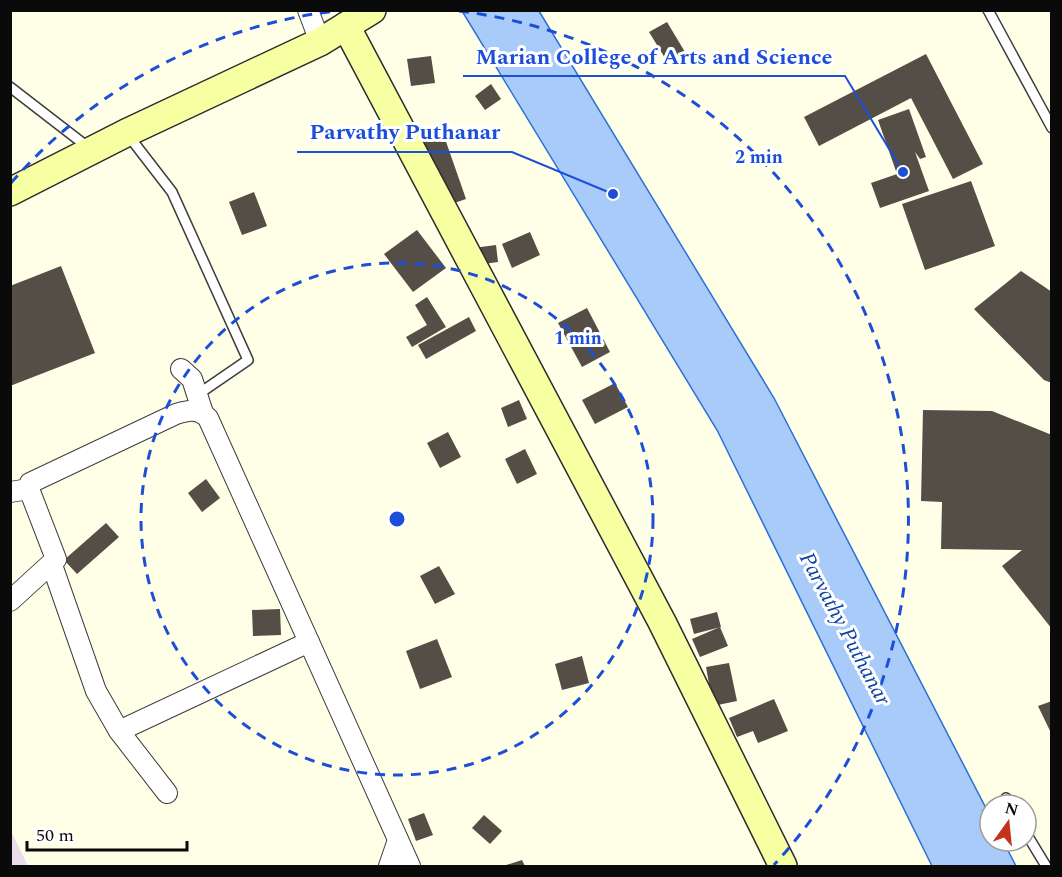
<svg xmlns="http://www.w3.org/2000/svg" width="1062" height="877" font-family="Spectral,serif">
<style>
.industrial{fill:#ebdde9}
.water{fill:#a9cbfa;stroke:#2b70d6;stroke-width:1.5}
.building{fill:#544e46}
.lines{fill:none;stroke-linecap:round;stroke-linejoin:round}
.lane-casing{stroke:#3d3d3d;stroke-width:12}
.street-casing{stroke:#3d3d3d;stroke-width:22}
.secondary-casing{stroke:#2c2c2c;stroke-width:30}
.lane{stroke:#fff;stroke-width:9}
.street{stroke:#fff;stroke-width:20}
.secondary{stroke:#f7ffa3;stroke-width:27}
.ring{fill:none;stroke:#1d4ed8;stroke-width:3;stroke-dasharray:10 8}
.labels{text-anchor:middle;stroke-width:6;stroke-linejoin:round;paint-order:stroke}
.water-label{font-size:22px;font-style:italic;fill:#0d44a3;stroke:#fff}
.centre{fill:#1d4ed8;stroke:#fff;stroke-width:3}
.ring-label{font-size:18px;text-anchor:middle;font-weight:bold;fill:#1d4ed8;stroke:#fff;stroke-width:6;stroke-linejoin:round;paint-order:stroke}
.leader{fill:none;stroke:#1d4ed8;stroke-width:2}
.callout-dot{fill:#1d4ed8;stroke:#fff;stroke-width:2}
.callout-label{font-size:22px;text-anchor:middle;font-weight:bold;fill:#1d4ed8;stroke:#fff;stroke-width:6;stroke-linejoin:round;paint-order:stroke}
</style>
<rect width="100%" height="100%" fill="#ffffe8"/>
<polygon class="industrial" points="10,831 11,831 28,866 11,866"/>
<polygon class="water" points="462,11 539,11 774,398 990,816 990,841 1003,841 1016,866 932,866 717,430"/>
<g class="building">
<polygon points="667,22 685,52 668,63 649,32"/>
<polygon points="926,54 983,164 953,179 911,98 819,146 804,117"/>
<polygon points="431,56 435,83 411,86 407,59"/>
<polygon points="491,84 501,99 485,110 475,96"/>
<polygon points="909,109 926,157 920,159 915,152 929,191 880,208 871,183 897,174 878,120"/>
<polygon points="443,133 466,199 440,208 417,142"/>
<polygon points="971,181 995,246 925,270 902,204"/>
<polygon points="254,192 267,226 242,235 229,202"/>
<polygon points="417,230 446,268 413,292 384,254"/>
<polygon points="530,232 540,255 512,268 502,244"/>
<polygon points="496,245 498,262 476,265 473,248"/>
<polygon points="61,266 95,353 10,386 10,286"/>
<polygon points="1021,271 1052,292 1052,383 1044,380 974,309"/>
<polygon points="427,297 446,327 412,347 406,337 427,325 415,305"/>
<polygon points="587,308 610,352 582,367 558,323"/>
<polygon points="469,317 476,331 426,359 418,345"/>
<polygon points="615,383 628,407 595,424 582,400"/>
<polygon points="519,400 527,419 508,427 501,408"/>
<polygon points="923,410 992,411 1052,435 1052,629 1002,566 1022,550 941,549 942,502 921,501"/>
<polygon points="448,432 461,457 440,468 427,443"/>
<polygon points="525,449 537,474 517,484 505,459"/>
<polygon points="206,479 220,498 202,512 188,493"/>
<polygon points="106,523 119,537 77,574 64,560"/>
<polygon points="439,566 455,594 435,604 420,576"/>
<polygon points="280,609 281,635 253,636 252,610"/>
<polygon points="717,612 721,627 694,634 690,619"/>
<polygon points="720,627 728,646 700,657 692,639"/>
<polygon points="437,639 452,677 420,689 406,651"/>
<polygon points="582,656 589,683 562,690 555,664"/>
<polygon points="729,663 737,701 713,706 706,667"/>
<polygon points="774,699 788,731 758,743 753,731 737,737 729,718"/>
<polygon points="1052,701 1052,735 1038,706"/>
<polygon points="424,813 433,835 416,841 408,819"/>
<polygon points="484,815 502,831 490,844 472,828"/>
<polygon points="522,860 525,866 503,866"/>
</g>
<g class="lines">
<g class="lane-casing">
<g id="lane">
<polyline points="988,10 1052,128"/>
<polyline points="10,87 89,148"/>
<polyline points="128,135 172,192 248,360 197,395"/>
<polyline points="1006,798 1010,805"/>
<polyline points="1026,833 1046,866"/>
</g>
</g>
<g class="street-casing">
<g id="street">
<polyline points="308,10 320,42"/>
<polyline points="181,369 192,379 203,413"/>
<polyline points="10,492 29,489"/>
<polyline points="52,565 96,691 119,731 309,642"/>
<path d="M10 601 56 559 29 489 30 483 176 414C189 410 198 408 208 418L410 866"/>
<polyline points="119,731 167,793"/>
<polyline points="389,866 398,840"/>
</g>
</g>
<g class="secondary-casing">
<g id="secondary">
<polyline points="346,26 662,622 783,866"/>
<polyline points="10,192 126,133 320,42 372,10"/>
</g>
</g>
<use href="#lane" class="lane"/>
<use href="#street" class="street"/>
<use href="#secondary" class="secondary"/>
</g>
<g class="ring">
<circle cx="397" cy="519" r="256"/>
<path d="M11 183A512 512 0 0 1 335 11M459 11A512 512 0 0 1 774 865"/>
</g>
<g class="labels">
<g class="water-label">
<text transform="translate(846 628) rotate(62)" y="8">Parvathy Puthanar</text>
</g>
</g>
<circle cx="397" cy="519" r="9" class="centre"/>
<g class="ring-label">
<text x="759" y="163">2 min</text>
<text x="578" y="344">1 min</text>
</g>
<path class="leader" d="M903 172L845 76H463M613 194L512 152H297"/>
<g class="callout-dot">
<circle cx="903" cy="172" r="6"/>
<circle cx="613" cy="194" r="6"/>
</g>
<g class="callout-label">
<text x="654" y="64">Marian College of Arts and Science</text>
<text x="405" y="139">Parvathy Puthanar</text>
</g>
<rect width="1062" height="877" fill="none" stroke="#0a0a0a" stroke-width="24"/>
<g transform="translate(1008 823) rotate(15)"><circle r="28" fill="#ffffff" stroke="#9d9d9d" stroke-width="1.5"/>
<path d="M0-4.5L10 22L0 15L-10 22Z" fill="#c2341b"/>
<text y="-9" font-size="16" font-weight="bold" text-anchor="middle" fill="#0a0a0a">N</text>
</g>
<path d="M27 841v9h160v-9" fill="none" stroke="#0a0a0a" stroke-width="3"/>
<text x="36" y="841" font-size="18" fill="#0a0a0a" stroke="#ffffff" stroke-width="4.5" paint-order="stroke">50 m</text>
</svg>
